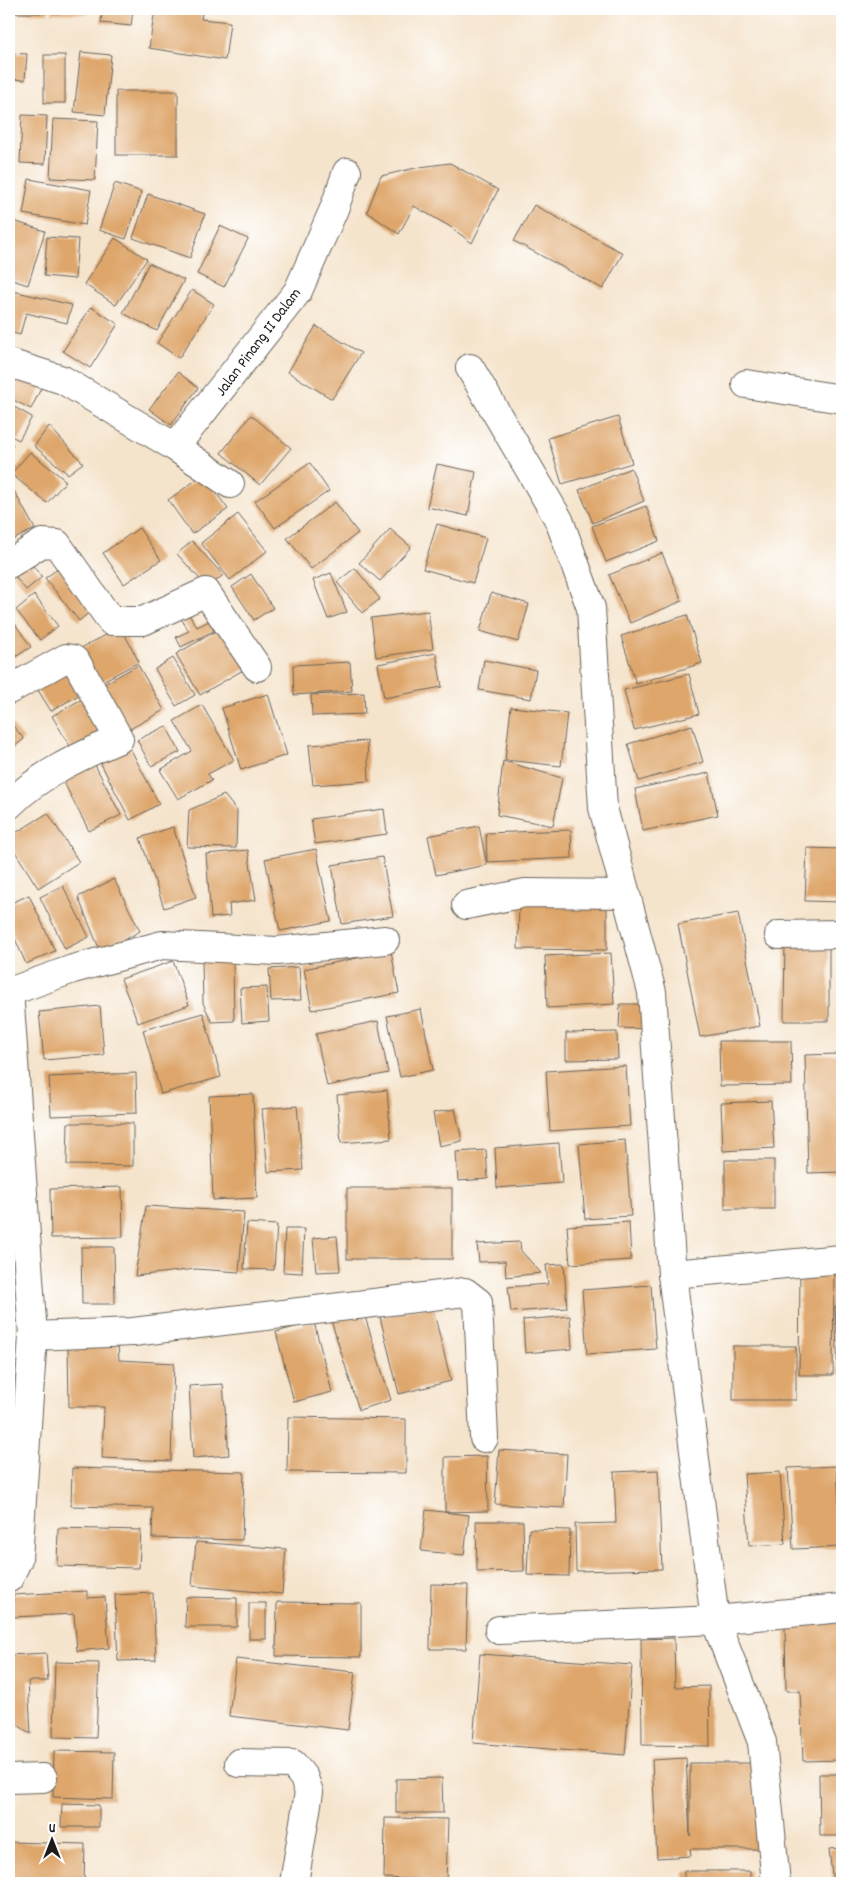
<svg xmlns="http://www.w3.org/2000/svg" width="851" height="1892" font-family="Dekko,sans-serif">
<style>
.building{fill:#dea66b}
.lines{fill:none;stroke-linecap:round;stroke-linejoin:round}
.minor-casing{stroke:#68625a;stroke-width:30}
.minor{stroke:#fff;stroke-width:28}
.labels{text-anchor:middle;stroke-width:4;stroke-linejoin:round;paint-order:stroke}
.street-label{font-size:16px;fill:#1c1c1c;stroke:#fff}
</style>
<rect width="100%" height="100%" fill="#fff"/>
<filter id="ink" filterUnits="userSpaceOnUse"><feTurbulence type="fractalNoise" baseFrequency=".02" numOctaves="2"/><feDisplacementMap in="SourceGraphic" scale="10" xChannelSelector="R" yChannelSelector="G"/><feConvolveMatrix kernelMatrix="1 2 1 2 8 2 1 2 1" color-interpolation-filters="sRGB"/></filter>
<filter id="wash" filterUnits="userSpaceOnUse"><feTurbulence type="fractalNoise" baseFrequency=".0096" numOctaves="4" result="noise"/><feDisplacementMap in="SourceGraphic" scale="20" xChannelSelector="R" yChannelSelector="G"/><feGaussianBlur stdDeviation="1.12" result="paint"/><feColorMatrix in="noise" values="0 0 0 0 0 0 0 0 0 0 0 0 0 0 0 0 0 1.4 0 .05"/><feComposite in="paint" operator="in"/></filter>
<g filter="url(#wash)">
<rect width="100%" height="100%" fill="#f5e4cc"/>
<g id="blocks">
<g class="building">
<rect x="14" y="9" width="34" height="4"/>
<polygon points="53,9 88,9 88,14 52,13"/>
<polygon points="102,9 133,9 131,26 101,23"/>
<polygon points="155,9 203,9 201,19 230,22 225,60 149,48"/>
<polygon points="81,52 111,55 105,115 74,112"/>
<polygon points="9,53 27,54 25,80 9,79"/>
<rect x="44" y="55" width="21" height="48"/>
<polygon points="9,84 12,84 10,103 9,103"/>
<rect x="116" y="91" width="62" height="64"/>
<polygon points="22,115 47,116 45,164 20,163"/>
<polygon points="53,119 98,121 95,180 50,178"/>
<polygon points="9,121 14,122 10,153 9,153"/>
<polygon points="450,163 498,190 472,243 449,226 414,206 399,234 367,212 381,176 420,167"/>
<polygon points="29,179 91,190 85,225 23,214"/>
<polygon points="115,183 142,192 126,239 99,230"/>
<polygon points="148,194 205,214 190,258 133,238"/>
<polygon points="534,205 623,253 603,289 514,241"/>
<polygon points="10,220 45,231 28,285 9,279"/>
<polygon points="220,226 248,239 224,287 197,274"/>
<polygon points="47,237 78,239 75,279 44,276"/>
<polygon points="115,238 147,259 116,305 84,284"/>
<polygon points="149,263 184,280 157,331 123,313"/>
<polygon points="9,290 72,305 67,323 26,313 20,335 9,332"/>
<polygon points="192,290 214,304 179,358 157,343"/>
<polygon points="91,307 118,324 90,368 63,351"/>
<polygon points="316,326 361,353 332,399 288,372"/>
<polygon points="16,369 44,382 31,409 9,398 9,384"/>
<polygon points="178,372 198,388 171,425 149,409"/>
<polygon points="9,404 32,417 19,440 9,435"/>
<polygon points="251,415 291,448 260,485 221,453"/>
<polygon points="618,417 632,463 562,484 548,438"/>
<polygon points="49,426 83,463 68,474 34,446"/>
<polygon points="9,442 13,444 9,454"/>
<polygon points="30,452 66,481 47,503 11,474"/>
<polygon points="310,463 329,491 275,528 255,501"/>
<polygon points="437,464 476,472 468,516 427,507"/>
<polygon points="631,468 644,501 593,523 579,490"/>
<polygon points="203,475 228,509 192,534 168,500"/>
<polygon points="13,489 35,529 10,541 9,491"/>
<polygon points="335,502 358,533 311,569 287,538"/>
<polygon points="646,506 659,541 606,562 592,526"/>
<polygon points="238,514 267,551 230,580 201,543"/>
<polygon points="437,524 486,538 473,583 423,569"/>
<polygon points="139,528 161,560 124,584 103,553"/>
<polygon points="390,529 411,547 380,581 359,563"/>
<polygon points="192,541 223,575 208,588 177,554"/>
<polygon points="662,553 682,601 630,623 609,575"/>
<polygon points="28,560 42,577 26,590 12,573"/>
<polygon points="63,565 96,607 79,621 45,578"/>
<polygon points="355,568 380,599 362,613 337,582"/>
<polygon points="331,573 347,612 328,619 313,580"/>
<polygon points="251,574 273,608 254,620 232,587"/>
<polygon points="491,593 529,604 518,642 480,631"/>
<polygon points="34,595 58,626 40,640 16,610"/>
<polygon points="185,609 197,627 209,621 214,631 181,647 176,637 189,631 178,614"/>
<polygon points="428,611 433,649 376,657 371,618"/>
<polygon points="687,615 702,663 636,684 621,636"/>
<polygon points="13,621 31,647 9,661 9,624"/>
<polygon points="227,625 250,666 200,695 176,654"/>
<polygon points="121,627 139,662 97,684 79,649"/>
<polygon points="436,653 442,687 384,698 378,664"/>
<polygon points="173,658 195,695 176,706 155,669"/>
<polygon points="484,660 536,670 531,699 479,690"/>
<polygon points="350,662 352,691 294,695 293,665"/>
<polygon points="61,665 79,695 51,711 33,682"/>
<polygon points="138,665 164,710 123,733 97,688"/>
<polygon points="689,674 699,714 634,730 624,690"/>
<polygon points="364,693 365,714 312,716 311,695"/>
<polygon points="268,694 287,755 241,770 222,708"/>
<polygon points="82,699 104,736 74,753 52,716"/>
<polygon points="202,705 234,760 208,774 212,780 178,799 160,770 192,751 174,721"/>
<polygon points="511,707 567,713 561,766 505,760"/>
<polygon points="9,721 24,739 9,751"/>
<polygon points="692,725 703,762 639,781 628,744"/>
<polygon points="166,726 180,752 151,766 137,740"/>
<polygon points="367,741 369,781 313,785 309,745"/>
<polygon points="128,744 159,804 130,820 99,760"/>
<polygon points="93,761 121,815 89,831 61,777"/>
<polygon points="503,761 562,778 553,826 497,815"/>
<polygon points="709,773 718,815 643,831 635,789"/>
<polygon points="224,795 237,811 236,848 187,847 189,810"/>
<polygon points="384,809 387,834 315,844 311,819"/>
<polygon points="48,813 79,862 38,888 9,842 9,837"/>
<polygon points="479,826 487,865 436,875 428,836"/>
<polygon points="173,827 196,897 164,908 140,838"/>
<polygon points="571,830 572,858 487,862 486,833"/>
<polygon points="807,848 842,849 842,902 805,901"/>
<polygon points="316,849 331,921 280,931 265,859"/>
<polygon points="248,850 256,900 229,904 230,916 211,918 206,854"/>
<polygon points="382,857 393,916 342,924 332,865"/>
<polygon points="114,879 140,931 101,953 78,897"/>
<polygon points="63,886 89,937 65,949 40,897"/>
<polygon points="29,895 55,951 26,964 9,925 9,904"/>
<polygon points="519,902 607,904 607,950 518,949"/>
<polygon points="738,913 760,1026 700,1037 678,924"/>
<polygon points="785,938 829,938 829,1021 784,1021"/>
<polygon points="391,951 399,993 312,1010 304,969"/>
<polygon points="611,953 614,1004 547,1008 545,956"/>
<polygon points="233,960 234,1021 212,1022 203,1003 202,961"/>
<polygon points="173,961 189,1005 138,1023 121,979"/>
<polygon points="299,967 301,1000 271,1001 269,969"/>
<polygon points="267,987 269,1021 242,1023 240,988"/>
<polygon points="620,1004 648,1004 647,1029 619,1028"/>
<polygon points="100,1006 104,1055 44,1060 39,1012"/>
<polygon points="421,1009 433,1070 400,1077 387,1016"/>
<polygon points="203,1013 221,1077 161,1094 143,1030"/>
<polygon points="378,1021 388,1073 327,1086 316,1034"/>
<polygon points="617,1032 618,1059 566,1060 566,1033"/>
<polygon points="719,1041 791,1041 792,1085 720,1086"/>
<polygon points="838,1054 840,1107 842,1107 842,1172 808,1173 805,1055"/>
<polygon points="626,1066 630,1126 550,1131 546,1071"/>
<polygon points="136,1073 137,1113 51,1116 49,1077"/>
<polygon points="387,1090 391,1139 341,1143 337,1095"/>
<polygon points="253,1094 257,1198 213,1200 209,1096"/>
<polygon points="771,1101 774,1148 723,1151 721,1103"/>
<polygon points="297,1106 303,1170 268,1172 262,1109"/>
<polygon points="455,1109 462,1141 439,1146 433,1113"/>
<polygon points="68,1123 133,1123 133,1166 67,1165"/>
<polygon points="625,1140 631,1216 585,1219 579,1144"/>
<polygon points="559,1143 562,1183 497,1188 495,1148"/>
<polygon points="486,1150 488,1179 458,1181 456,1152"/>
<rect x="725" y="1160" width="49" height="49"/>
<polygon points="122,1187 123,1237 51,1238 50,1189"/>
<rect x="347" y="1188" width="105" height="71"/>
<polygon points="146,1206 244,1212 239,1272 196,1269 135,1276"/>
<polygon points="9,1221 17,1222 16,1271 9,1270"/>
<polygon points="629,1222 631,1260 570,1264 567,1226"/>
<polygon points="247,1223 277,1225 274,1270 244,1269"/>
<polygon points="285,1229 304,1229 302,1273 283,1272"/>
<polygon points="337,1236 340,1271 316,1272 313,1238"/>
<polygon points="520,1242 521,1251 541,1273 506,1277 505,1261 479,1262 477,1244"/>
<polygon points="81,1247 114,1247 115,1304 82,1304"/>
<polygon points="564,1264 567,1308 511,1312 508,1287 548,1284 546,1265"/>
<polygon points="800,1270 834,1270 833,1375 799,1375"/>
<rect x="9" y="1282" width="4" height="44"/>
<polygon points="651,1285 656,1349 587,1354 582,1290"/>
<polygon points="432,1305 451,1381 399,1394 380,1317"/>
<polygon points="835,1306 842,1306 842,1374 838,1374"/>
<polygon points="362,1307 391,1400 359,1410 330,1317"/>
<polygon points="570,1316 572,1349 525,1353 523,1320"/>
<polygon points="314,1322 332,1392 294,1402 276,1332"/>
<polygon points="118,1344 119,1360 174,1363 171,1461 102,1458 104,1407 69,1407 68,1345"/>
<rect x="733" y="1346" width="63" height="54"/>
<rect x="9" y="1367" width="15" height="19"/>
<polygon points="223,1384 229,1455 193,1458 189,1386"/>
<rect x="9" y="1402" width="6" height="76"/>
<polygon points="288,1417 406,1419 406,1473 287,1472"/>
<polygon points="499,1450 567,1454 564,1508 495,1504"/>
<polygon points="487,1456 488,1511 445,1512 445,1457"/>
<polygon points="837,1466 841,1547 793,1549 788,1468"/>
<polygon points="72,1468 244,1472 242,1540 152,1538 153,1508 71,1506"/>
<polygon points="658,1470 662,1569 576,1571 575,1524 616,1523 614,1472"/>
<polygon points="780,1472 785,1544 749,1546 744,1474"/>
<polygon points="426,1510 469,1515 464,1555 421,1551"/>
<polygon points="476,1521 523,1521 524,1571 477,1572"/>
<polygon points="58,1528 141,1530 139,1568 57,1566"/>
<polygon points="529,1529 570,1530 569,1576 527,1575"/>
<polygon points="196,1542 286,1549 282,1594 192,1586"/>
<polygon points="431,1584 468,1585 466,1649 430,1649"/>
<polygon points="87,1591 87,1598 105,1597 109,1648 77,1651 74,1614 14,1617 13,1595"/>
<polygon points="153,1593 156,1660 118,1661 115,1595"/>
<polygon points="186,1597 237,1598 237,1627 185,1627"/>
<polygon points="277,1602 361,1603 361,1657 276,1656"/>
<rect x="249" y="1603" width="17" height="36"/>
<polygon points="842,1622 842,1760 803,1761 800,1691 786,1691 785,1624"/>
<polygon points="674,1638 675,1687 709,1686 710,1746 642,1745 641,1639"/>
<polygon points="46,1653 48,1681 28,1681 31,1734 9,1719 9,1655"/>
<polygon points="480,1654 632,1665 625,1755 473,1743"/>
<polygon points="236,1659 355,1672 348,1730 229,1716"/>
<polygon points="55,1662 99,1663 96,1738 53,1737"/>
<polygon points="54,1751 114,1752 113,1799 53,1797"/>
<polygon points="686,1758 690,1836 690,1763 760,1763 760,1849 690,1849 691,1856 657,1858 652,1760"/>
<polygon points="819,1774 842,1774 842,1836 820,1836"/>
<polygon points="442,1778 443,1813 396,1813 396,1779"/>
<polygon points="62,1804 99,1805 99,1827 61,1827"/>
<polygon points="385,1818 448,1819 446,1883 429,1883 429,1880 384,1878"/>
<polygon points="9,1842 85,1844 84,1883 9,1883"/>
<polygon points="842,1848 842,1883 833,1883 829,1849"/>
<rect x="684" y="1871" width="66" height="12"/>
</g>
</g>
</g>
<g filter="url(#ink)">
<use href="#blocks" fill-opacity="0" stroke="#68625a" stroke-width="1"/>
<g class="lines">
<g class="minor-casing">
<g id="minor">
<polyline points="9,363 63,380 175,447 230,484"/>
<polyline points="470,368 559,520 591,608 603,808 652,992 672,1274 715,1620 762,1742 776,1883"/>
<polyline points="746,384 842,399"/>
<polyline points="175,447 298,291 334,209 347,172"/>
<polyline points="9,564 42,543 57,544 111,621 143,621 206,592 257,667"/>
<path d="M9 690 66 658 73 659 77 663 119 739C80 756 40 774 9 805"/>
<polyline points="466,905 525,893 626,894"/>
<polyline points="779,935 842,934"/>
<polyline points="9,990 33,1336 18,1559 9,1578"/>
<polyline points="9,992 73,969 162,945 277,951 385,940"/>
<polyline points="672,1274 842,1259"/>
<polyline points="33,1336 133,1332 465,1292 478,1302 484,1438"/>
<polyline points="499,1630 715,1620 842,1608"/>
<polyline points="239,1763 293,1764 304,1778 309,1792 294,1883"/>
<polyline points="9,1779 43,1778"/>
</g>
</g>
<use href="#minor" class="minor"/>
</g>
</g>
<g class="labels">
<g class="street-label">
<text transform="translate(257 341) rotate(-53)" y="6">Jalan Pinang II Dalam</text>
</g>
</g>
<rect width="851" height="1892" fill="none" stroke="#fff" stroke-width="30"/>
<g transform="translate(52 1840)" stroke="#ffffff" stroke-width="4" paint-order="stroke">
<path d="M0-4L9 19L0 12L-9 19Z" fill="#1c1c1c"/>
<text y="-8" font-size="14" font-weight="bold" text-anchor="middle" fill="#1c1c1c">U</text>
</g>
</svg>
